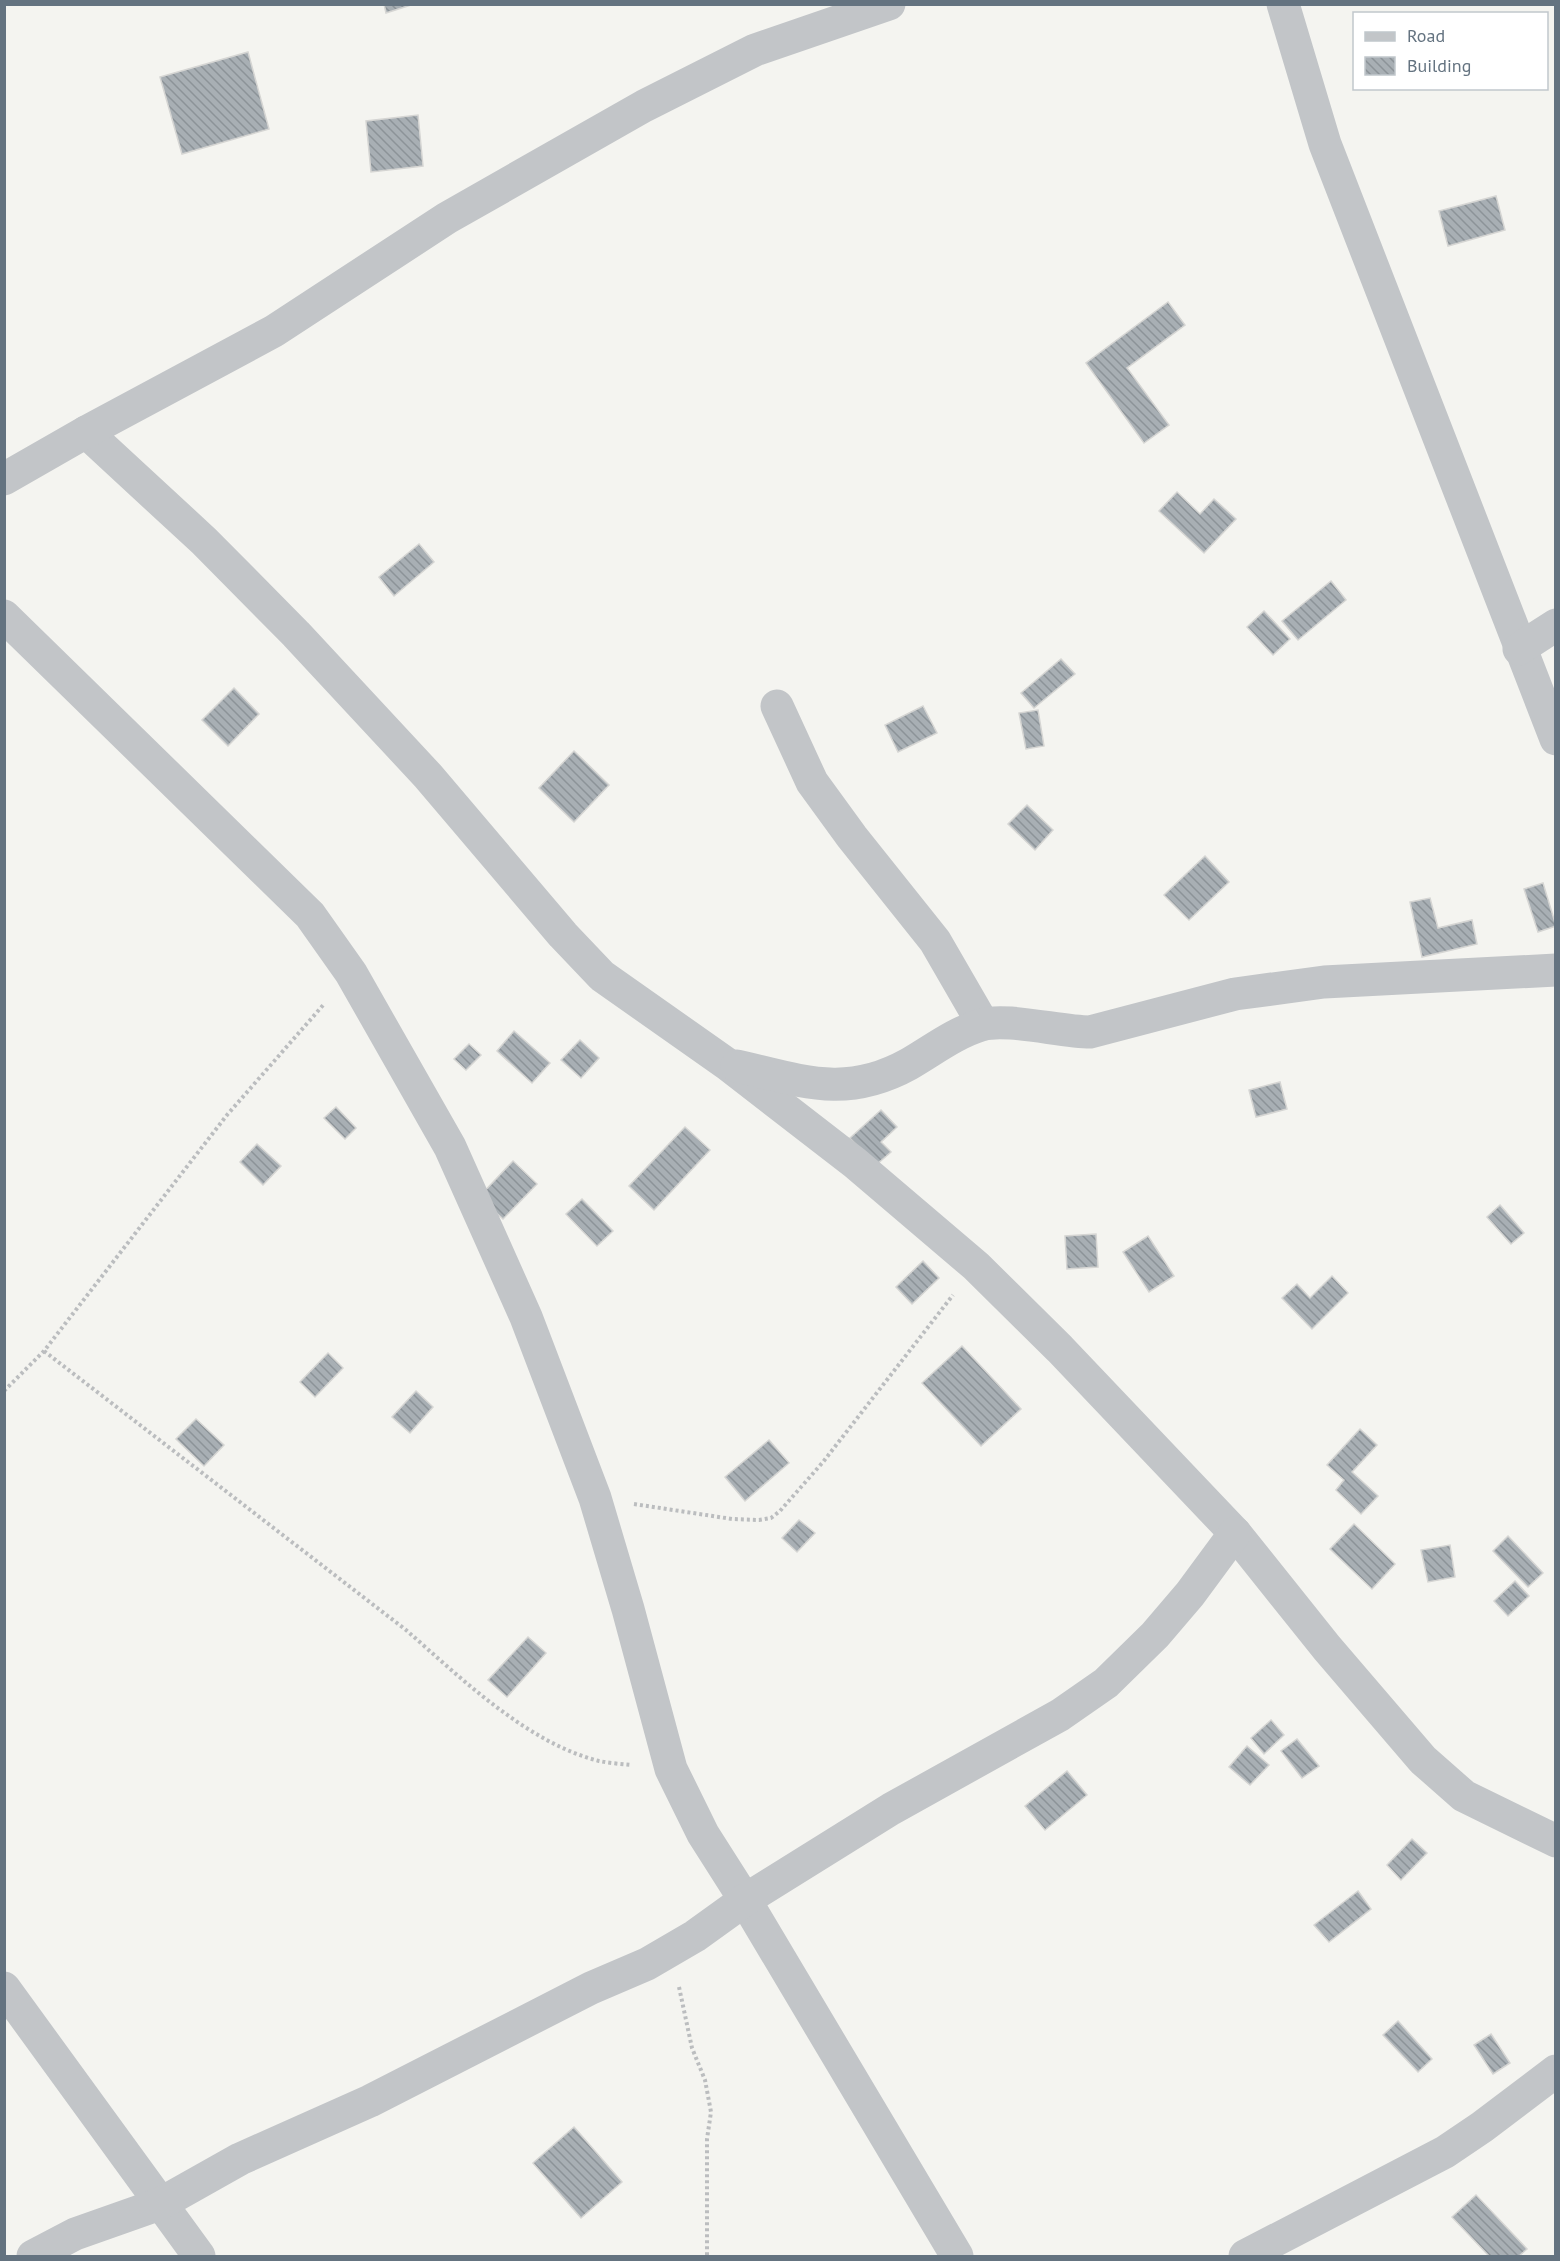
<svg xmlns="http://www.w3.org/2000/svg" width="1560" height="2261" font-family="'PT Sans',sans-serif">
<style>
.building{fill:url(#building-back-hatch);stroke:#d5d5d3;stroke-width:1.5}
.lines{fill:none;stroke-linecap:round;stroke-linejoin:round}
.path{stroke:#bbbdbf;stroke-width:4;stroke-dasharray:3 3;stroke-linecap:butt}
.minor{stroke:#c2c5c8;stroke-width:33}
</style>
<defs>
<pattern id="building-back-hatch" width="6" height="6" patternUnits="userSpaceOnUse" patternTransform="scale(1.5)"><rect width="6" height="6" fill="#a8afb4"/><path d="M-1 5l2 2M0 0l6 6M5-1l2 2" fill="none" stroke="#8c9398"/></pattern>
</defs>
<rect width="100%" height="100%" fill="#f4f4f0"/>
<g class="building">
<polygon points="384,4 414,4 386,13"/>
<polygon points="248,52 269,129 182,154 160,77"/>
<polygon points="418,115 423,166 371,172 366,121"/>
<polygon points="1496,196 1505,230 1448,246 1439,211"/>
<polygon points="1168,302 1185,325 1127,368 1169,425 1144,443 1086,363"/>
<polygon points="1177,492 1200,514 1214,499 1236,519 1204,553 1159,511"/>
<polygon points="419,544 434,562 394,596 379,577"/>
<polygon points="1331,581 1346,600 1298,640 1282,621"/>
<polygon points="1264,611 1290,639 1273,655 1247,627"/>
<polygon points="1061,659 1075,674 1034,708 1021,693"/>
<polygon points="234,688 259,714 228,746 202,720"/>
<polygon points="923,706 937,733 898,752 885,725"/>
<polygon points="1038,710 1044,746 1026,749 1019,713"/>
<polygon points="574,751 609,785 574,822 539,788"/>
<polygon points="1027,805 1053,830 1035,850 1008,824"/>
<polygon points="1205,856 1229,882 1189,920 1164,895"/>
<polygon points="1543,883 1556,926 1538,932 1524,889"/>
<polygon points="1430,898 1438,928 1472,920 1477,944 1422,957 1410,902"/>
<polygon points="514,1031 550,1063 532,1083 497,1051"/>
<polygon points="580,1040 599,1058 581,1078 561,1060"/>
<polygon points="469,1044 481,1055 466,1070 454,1059"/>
<polygon points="1280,1082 1287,1109 1256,1117 1249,1090"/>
<polygon points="336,1107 356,1128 345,1139 324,1118"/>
<polygon points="881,1110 897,1127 881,1142 891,1152 876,1165 850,1138"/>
<polygon points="685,1127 710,1150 654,1210 629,1186"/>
<polygon points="257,1144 281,1166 263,1185 240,1162"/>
<polygon points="513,1161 537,1184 503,1219 479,1197"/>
<polygon points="582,1199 613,1231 597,1246 566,1214"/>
<polygon points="1500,1205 1524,1233 1511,1244 1487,1217"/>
<polygon points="1096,1234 1098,1267 1067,1269 1065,1236"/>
<polygon points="1148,1236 1174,1276 1149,1292 1123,1252"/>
<polygon points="923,1261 939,1278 912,1304 896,1287"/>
<polygon points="1332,1276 1348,1293 1312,1329 1282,1298 1297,1284 1310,1298"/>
<polygon points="962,1346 1021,1409 981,1446 922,1383"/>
<polygon points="328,1353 343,1368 315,1397 300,1382"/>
<polygon points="416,1391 433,1407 410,1433 392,1417"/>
<polygon points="196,1419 224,1445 204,1466 176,1439"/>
<polygon points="1360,1429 1377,1445 1352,1472 1378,1496 1361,1514 1336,1490 1344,1480 1327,1465"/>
<polygon points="769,1440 789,1463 745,1501 725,1477"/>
<polygon points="799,1520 815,1533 797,1552 782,1538"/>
<polygon points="1354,1524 1395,1564 1372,1589 1330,1549"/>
<polygon points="1508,1536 1543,1573 1528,1587 1493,1551"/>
<polygon points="1450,1545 1455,1577 1428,1582 1421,1550"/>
<polygon points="1515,1581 1529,1596 1508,1616 1494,1601"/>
<polygon points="528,1637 546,1653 507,1697 488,1680"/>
<polygon points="1271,1720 1284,1735 1264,1754 1251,1738"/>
<polygon points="1297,1739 1319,1766 1302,1778 1281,1751"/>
<polygon points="1247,1746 1269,1765 1250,1785 1229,1767"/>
<polygon points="1067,1771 1087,1795 1045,1830 1025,1806"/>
<polygon points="1412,1839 1427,1853 1401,1880 1387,1865"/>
<polygon points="1358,1891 1371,1909 1329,1942 1314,1925"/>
<polygon points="1398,2021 1432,2059 1418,2072 1383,2035"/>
<polygon points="1491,2034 1510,2063 1493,2074 1474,2045"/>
<polygon points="574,2127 622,2182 581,2218 533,2163"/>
<polygon points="1476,2195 1527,2249 1519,2256 1489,2256 1452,2217"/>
</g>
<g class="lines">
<g class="path">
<path d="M44 1351 406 1630C461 1678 527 1743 599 1761 609 1763 621 1764 631 1765"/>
<polyline points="4,1391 44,1351 227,1115 325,1003"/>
<polyline points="634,1504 732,1519 759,1520 771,1518 780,1511 823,1462 953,1295"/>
<polyline points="679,1987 692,2048 705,2080 711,2112 707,2139 707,2256"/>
</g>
<g class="minor">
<polyline points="1283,4 1325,144 1556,739"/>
<polyline points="86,432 204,541 296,634 428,776 563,935 602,976 727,1064 855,1163 976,1266 1060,1349 1235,1533 1327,1648 1423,1760 1464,1796 1556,1841"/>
<polyline points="4,479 86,432 274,331 447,218 644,106 755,50 889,4"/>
<polyline points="4,616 310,915 351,973 450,1147 526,1317 595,1498 628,1609 671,1769 703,1834 745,1900 957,2256"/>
<polyline points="1519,649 1556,625"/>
<polyline points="777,706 812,782 852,837 935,941 983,1024"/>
<path d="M737 1066C802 1081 846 1099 909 1064 933 1050 955 1033 981 1025 1005 1017 1061 1032 1090 1032L1235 994 1324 982 1556 970"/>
<polyline points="4,1988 199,2256"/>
<polyline points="33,2256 75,2234 160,2204 240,2159 370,2101 591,1988 647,1964 695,1936 745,1900 891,1809 1060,1715 1106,1683 1155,1635 1190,1594 1235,1533"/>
<polyline points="1245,2256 1445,2152 1482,2127 1556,2071"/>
</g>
</g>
<rect width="1560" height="2261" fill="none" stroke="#647380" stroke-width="12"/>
<rect x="1353" y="12" width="195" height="78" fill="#ffffff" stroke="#c1c7cc" stroke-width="1.5"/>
<rect x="1365" y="32" width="30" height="9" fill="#c2c5c8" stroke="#c1c7cc" stroke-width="1.5"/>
<text x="1407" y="42" font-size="18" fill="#647380">Road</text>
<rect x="1365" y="57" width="30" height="18" fill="url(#building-back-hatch)" stroke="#c1c7cc" stroke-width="1.5"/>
<text x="1407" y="72" font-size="18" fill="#647380">Building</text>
</svg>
